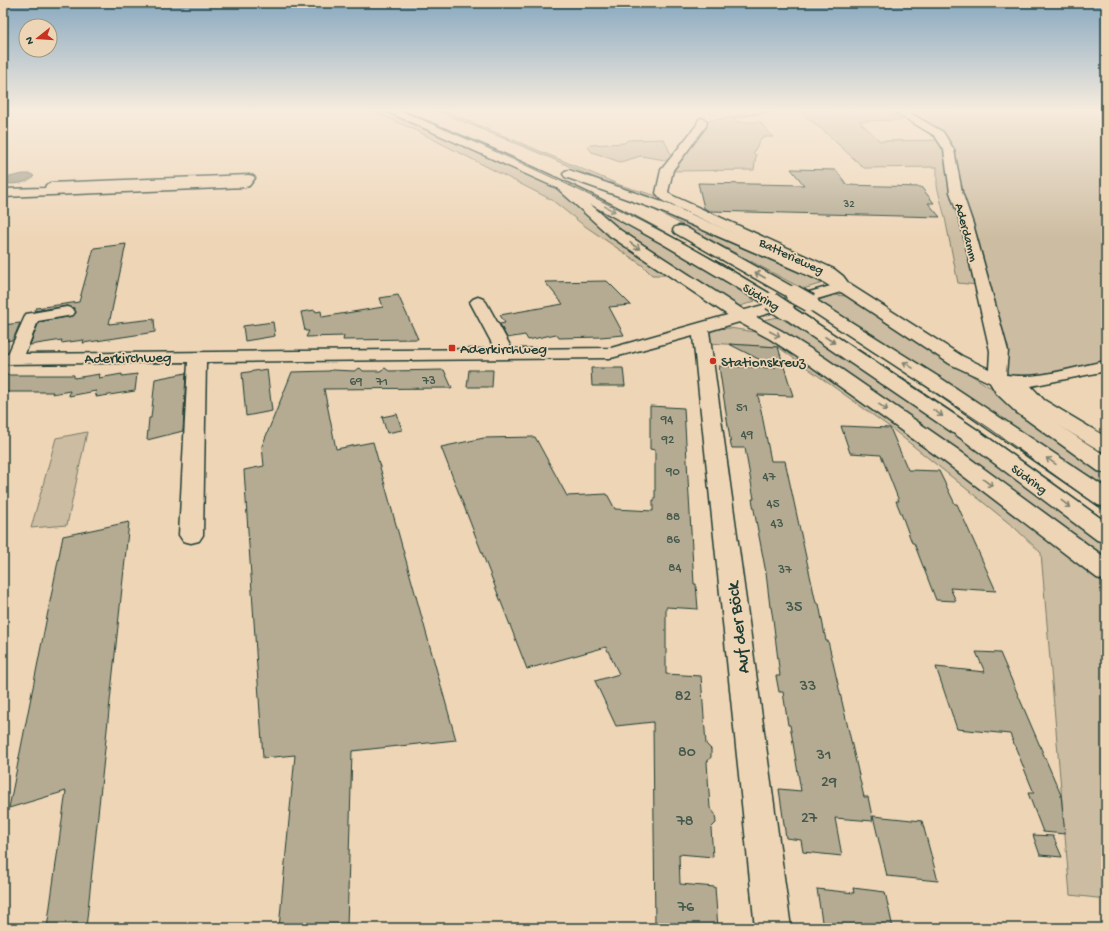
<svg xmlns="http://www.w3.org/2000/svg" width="1109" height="931" font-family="'Gochi Hand',sans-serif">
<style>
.green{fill:#ccbca1;stroke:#767c6a}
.water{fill:#9c9983;stroke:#6a7463}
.building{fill:#b4ab92;stroke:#1f3d34}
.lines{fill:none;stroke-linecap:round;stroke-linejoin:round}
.minor-casing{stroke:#1f3d34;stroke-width:3}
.major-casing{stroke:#1f3d34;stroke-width:3}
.minor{fill:#eed5b6;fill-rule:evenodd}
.major{fill:#eed5b6;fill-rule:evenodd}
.tram{stroke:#1f3d34;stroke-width:1}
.major-bridge-casing{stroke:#1f3d34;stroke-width:20;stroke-linecap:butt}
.major-bridge{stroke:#eed5b6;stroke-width:17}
.oneway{stroke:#7c816e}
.poi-dot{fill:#c8321e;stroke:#eed5b6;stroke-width:1.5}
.labels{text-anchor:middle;stroke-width:3.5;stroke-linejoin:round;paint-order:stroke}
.far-number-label{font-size:11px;fill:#44584c}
.far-street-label{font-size:13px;fill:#1f3d34;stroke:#eed5b6}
.number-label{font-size:13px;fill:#44584c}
.poi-label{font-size:15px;fill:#1f3d34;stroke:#eed5b6;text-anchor:start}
.street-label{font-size:15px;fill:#1f3d34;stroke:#eed5b6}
.near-number-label{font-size:16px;fill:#44584c}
.near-street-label{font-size:18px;fill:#1f3d34;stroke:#eed5b6}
</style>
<rect width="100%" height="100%" fill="#eed5b6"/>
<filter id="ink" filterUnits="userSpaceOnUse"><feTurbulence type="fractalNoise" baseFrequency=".025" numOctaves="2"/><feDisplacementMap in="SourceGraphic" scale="8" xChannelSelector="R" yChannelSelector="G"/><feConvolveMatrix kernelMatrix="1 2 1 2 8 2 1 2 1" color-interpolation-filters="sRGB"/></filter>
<g filter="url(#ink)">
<g class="green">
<polygon points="367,109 384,109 559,187 692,259 755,301 727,311 669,275 652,275 642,265 582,224 552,200 415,130"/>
<polygon points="433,109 440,109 620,185 660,197 797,258 632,194 546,156"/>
<polygon points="783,109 792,109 732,118 737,122 760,122 773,137 762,137 753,153 756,155 754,170 671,171 708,121"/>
<polygon points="797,109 888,109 890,114 903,120 859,121 880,141 942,140 978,285 958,283 945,218 937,186 937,167 864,168 826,133"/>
<path d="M897 109H1106V361C1080 366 1025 383 1003 372L951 152 931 126Z"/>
<polygon points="664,139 673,159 671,161 641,156 620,162 592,152 587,146 591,145 624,143 628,140"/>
<polygon points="634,199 823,281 823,283 803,289"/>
<polygon points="833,295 847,296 858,301 988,386 1035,404 1106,448 1106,491 813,302"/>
<polygon points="779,317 843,355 1030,486 1106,546 1106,899 1070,895 1041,553 1015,528 891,428 778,347 707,343 705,335 714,329 730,328 761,333 762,320"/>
<polygon points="87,432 67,525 31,528 56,438"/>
</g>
<path class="water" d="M23 174H31L34 176C27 184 12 185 3 183L5 178Z"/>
<g class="building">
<polygon points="791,169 836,170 847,185 921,187 934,203 928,203 940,217 709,211 704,208 698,183 804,185"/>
<polygon points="126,244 109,324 154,319 155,332 83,343 84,340 61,343 62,340 30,345 39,322 73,316 76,313 74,308 67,306 34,311 36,308 79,302 94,248"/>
<polygon points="607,281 631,305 609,307 624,335 600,337 559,338 556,334 528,340 525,335 507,338 500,324 505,323 500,315 563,304 545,282"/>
<polygon points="398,295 418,339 343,340 344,336 306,337 309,331 305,331 301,312 315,310 316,312 321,311 322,317 383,307 380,298"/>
<polygon points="273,322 275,336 245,341 243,326"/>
<polygon points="20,323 13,340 3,341 3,325"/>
<polygon points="729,344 778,347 793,396 758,395 771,461 785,461 816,603 819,604 826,641 828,641 864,797 868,797 873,821 835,818 842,856 803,852 801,840 786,838 779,789 801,791 790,725 788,725 783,692 779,692 776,676 780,676 773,619 771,607 770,607 766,573 752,499 754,499 745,448 732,448 731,446 719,366 776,368"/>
<polygon points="360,368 363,371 380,371 385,368 389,371 444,370 452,388 324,389 336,449 373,442 456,740 352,751 347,928 279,928 295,755 263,758 244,470 264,466 262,446 292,372 329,371 332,370 354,371"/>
<polygon points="591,368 623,368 625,386 592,386"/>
<polygon points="267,369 272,411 246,416 242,373"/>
<polygon points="469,370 493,370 492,387 467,387"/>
<polygon points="186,373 183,431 147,440 149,418 151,418 155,379"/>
<polygon points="100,374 99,378 122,374 122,376 137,374 135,391 96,397 97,395 95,395 96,391 69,396 70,391 52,394 53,392 3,392 3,375 74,375 74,378"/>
<polygon points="650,406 684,408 694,584 696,584 698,609 666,607 666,674 701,676 706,744 711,749 711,757 707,762 710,808 715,814 716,823 711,828 713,857 679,854 680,884 715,887 718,928 655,928 653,722 616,726 595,681 619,674 606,647 527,669 441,447 484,438 535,437 567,496 607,494 615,509 653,511 653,500 655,500 655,450 650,449"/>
<polygon points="397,414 402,430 387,433 382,417"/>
<polygon points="841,426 890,428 908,470 939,471 955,504 957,504 996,591 950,588 956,601 936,600 914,543 912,543 904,521 896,501 899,501 881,455 850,453"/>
<polygon points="129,522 86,928 47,928 66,791 9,808 63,536"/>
<polygon points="976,652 1000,653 1061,795 1065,834 1043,832 1028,793 1034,793 1010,734 957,729 936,667 985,672"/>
<polygon points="873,816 922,821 938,881 887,876"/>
<polygon points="1033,835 1053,836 1062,857 1040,855"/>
<polygon points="853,888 885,892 893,928 823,928 817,889 854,893"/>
</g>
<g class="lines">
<g class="minor-casing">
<g id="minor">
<path d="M894 109H903L943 132 954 150 962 192 973 224 1008 351 1006 375C1039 380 1074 367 1106 361V371L1031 386 1044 400 1106 437V452L1099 450 1030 408 1012 387 991 383 950 364 841 292 709 331 791 928H755L693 336 611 358 206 362 203 535 199 541 191 543 183 541 179 535 188 362 3 364V354H8L26 314 67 307 73 309 75 312 73 315 38 321 25 354 495 349 470 302 473 299 478 297 483 299 486 302 512 349 611 348 834 285 824 275 663 201 656 193 661 170 696 126 699 119 702 118 707 121 706 126 673 170 668 192 671 195 834 269 843 276 849 284 962 356 989 369 990 351 961 224 950 192 944 150 935 136 895 112Z"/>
<polygon points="249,175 253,176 255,178 249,186 245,187 3,197 3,189 45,188 46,185 50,183"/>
</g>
</g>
<g class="major-casing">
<g id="major">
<path d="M384 109H397C469 139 541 169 610 204 667 233 722 265 777 298L779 301 777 304 771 306 765 304 663 244 590 204 620 230 747 312 782 331 825 358 957 449 1106 558V581L1097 578 941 459 811 366 770 339 735 320 610 236 557 188 386 111Z"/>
<path d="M569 170 665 203 833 276 849 284 851 287 849 290C839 293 831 287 823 282L655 209 565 177 563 174 565 171Z"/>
<polygon points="680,226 685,227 800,291 802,294 800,297 794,299 788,297 675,233 673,230 675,227"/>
<polygon points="810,298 816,300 942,379 1106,488 1106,507 1098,505 928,387 804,306 802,303 804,300"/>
<polygon points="786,306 792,307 976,429 1106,522 1106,543 1097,540 962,439 780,315 778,311 780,307"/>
<path d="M997 373 1004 375C1027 408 1072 433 1106 456V473L1098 471 1016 412 996 393 988 379 990 375Z"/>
</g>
</g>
<use href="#minor" class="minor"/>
<use href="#major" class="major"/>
<g class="tram">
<path d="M398 109C508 156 618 205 722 264 755 283 788 304 820 325 918 386 1013 453 1106 521"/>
<polyline points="924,385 989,428 1106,512"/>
</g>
<g class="major-bridge-casing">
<g id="major-bridge">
<polyline points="794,294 810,303"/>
<polyline points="771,301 786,311"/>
</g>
</g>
<use href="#major-bridge" class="major-bridge"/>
</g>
<defs><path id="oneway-shaft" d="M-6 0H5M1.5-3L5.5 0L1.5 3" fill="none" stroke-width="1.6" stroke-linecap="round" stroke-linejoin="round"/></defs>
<g class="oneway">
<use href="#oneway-shaft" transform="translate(610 209) rotate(28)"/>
<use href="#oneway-shaft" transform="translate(635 246) rotate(34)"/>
<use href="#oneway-shaft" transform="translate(760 275) rotate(-150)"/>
<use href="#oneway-shaft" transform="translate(775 334) rotate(28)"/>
<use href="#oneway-shaft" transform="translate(830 340) rotate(33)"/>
<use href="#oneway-shaft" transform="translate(908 365) rotate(-148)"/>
<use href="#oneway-shaft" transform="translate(883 407) rotate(35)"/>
<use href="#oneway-shaft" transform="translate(938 413) rotate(35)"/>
<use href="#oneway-shaft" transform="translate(1051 461) rotate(-146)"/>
<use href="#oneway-shaft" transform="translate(988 483) rotate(37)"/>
<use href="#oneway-shaft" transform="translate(1066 504) rotate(37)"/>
</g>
</g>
<linearGradient id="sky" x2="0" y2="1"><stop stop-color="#89a9c0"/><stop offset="0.46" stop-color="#f7ecde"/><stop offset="1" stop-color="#f7ecde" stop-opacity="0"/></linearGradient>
<rect width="1109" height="239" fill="url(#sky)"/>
<g class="poi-dot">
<rect x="448" y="344" width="8" height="8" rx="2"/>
<circle cx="713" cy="361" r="4"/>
</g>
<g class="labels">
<g class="far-number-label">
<text x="849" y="207">32</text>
</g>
<g class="far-street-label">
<text transform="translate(968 232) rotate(75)" y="5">Aderdamm</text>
<text transform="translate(792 255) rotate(25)" y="5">Batterieweg</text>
<text transform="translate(762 296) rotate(32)" y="5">Südring</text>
<text transform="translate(1030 478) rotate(36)" y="5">Südring</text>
</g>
<g class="number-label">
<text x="429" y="384">73</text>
<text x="356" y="385">69</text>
<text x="382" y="385">71</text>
<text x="742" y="411">51</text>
<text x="667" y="423">94</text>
<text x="747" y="438">49</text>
<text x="668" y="443">92</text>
<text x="673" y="475">90</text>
<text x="769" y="480">47</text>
<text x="773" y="507">45</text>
<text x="673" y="520">88</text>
<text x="777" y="527">43</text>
<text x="673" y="543">86</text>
<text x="675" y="571">84</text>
<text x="785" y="573">37</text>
</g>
<g class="poi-label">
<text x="460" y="353">Aderkirchweg</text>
<text x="721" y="366">Stationskreuz</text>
</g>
<g class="street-label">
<text transform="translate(128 357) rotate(-1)" y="5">Aderkirchweg</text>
</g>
<g class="near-number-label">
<text x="794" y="611">35</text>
<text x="808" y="690">33</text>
<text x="683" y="700">82</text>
<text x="687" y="756">80</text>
<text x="824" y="759">31</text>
<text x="829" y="786">29</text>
<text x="809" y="822">27</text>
<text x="685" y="825">78</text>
<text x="686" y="911">76</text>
</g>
<g class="near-street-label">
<text transform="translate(737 628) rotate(-97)" y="6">Auf der Böck</text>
</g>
</g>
<rect width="1109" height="931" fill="none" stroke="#eed5b6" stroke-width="16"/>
<rect x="8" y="8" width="1093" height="915" fill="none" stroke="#1f3d34" stroke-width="1.5" filter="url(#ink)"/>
<g transform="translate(38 38) rotate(253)"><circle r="19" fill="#eed5b6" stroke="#9b9882"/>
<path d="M0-3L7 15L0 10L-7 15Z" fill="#c8321e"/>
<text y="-6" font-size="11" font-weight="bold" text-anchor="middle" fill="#1f3d34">N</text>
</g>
</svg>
